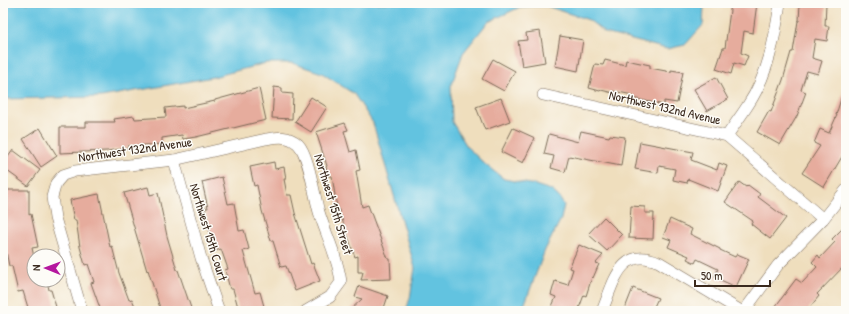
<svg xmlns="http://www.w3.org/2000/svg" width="849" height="314" font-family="'Patrick Hand',sans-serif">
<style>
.water{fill:#62c3e0;stroke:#4e767f}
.building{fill:#e6ac9d}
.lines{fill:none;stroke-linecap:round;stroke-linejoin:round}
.street-casing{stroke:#7a6956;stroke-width:12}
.street{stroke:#fff;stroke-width:11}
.labels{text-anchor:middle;stroke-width:3;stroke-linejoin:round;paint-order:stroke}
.street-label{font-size:13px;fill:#3b2a1e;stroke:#fdfcf7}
</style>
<rect width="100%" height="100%" fill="#fdfcf7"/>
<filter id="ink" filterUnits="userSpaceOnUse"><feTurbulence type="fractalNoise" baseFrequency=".025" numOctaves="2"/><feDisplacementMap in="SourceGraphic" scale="8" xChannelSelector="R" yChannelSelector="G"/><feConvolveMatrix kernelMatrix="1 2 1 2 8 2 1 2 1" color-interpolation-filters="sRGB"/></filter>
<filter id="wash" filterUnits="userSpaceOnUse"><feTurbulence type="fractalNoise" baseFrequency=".012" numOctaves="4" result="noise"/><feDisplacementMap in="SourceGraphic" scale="16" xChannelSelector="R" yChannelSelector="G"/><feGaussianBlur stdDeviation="0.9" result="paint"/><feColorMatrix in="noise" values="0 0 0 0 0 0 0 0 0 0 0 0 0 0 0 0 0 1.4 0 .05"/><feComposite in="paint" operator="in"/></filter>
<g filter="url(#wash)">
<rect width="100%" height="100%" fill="#efdebd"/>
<polygon class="water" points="3,3 704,3 704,6 703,25 685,45 667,49 605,33 589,20 546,6 520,7 488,22 463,53 451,86 452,122 468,148 487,166 504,179 535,185 551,190 558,196 564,205 561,219 545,250 522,311 406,311 410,298 415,268 373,123 354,94 322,73 292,63 266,63 213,77 101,97 3,99"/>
<g id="blocks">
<g class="building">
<polygon points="731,3 757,3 753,33 744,31 741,53 748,56 744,66 734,63 731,74 716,69 723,48 725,48"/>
<polygon points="800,3 826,3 825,26 829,26 827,41 815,39 812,58 822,61 818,74 807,71 801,90 806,92 797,116 780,145 757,132 769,111 771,112 783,80 791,52 793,52 798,21 799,21"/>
<polygon points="540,31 545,62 522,66 518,41 527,40 526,33"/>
<polygon points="560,36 583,40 578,71 555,66"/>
<polygon points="493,59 515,71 504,91 482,79"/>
<polygon points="605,60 625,65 626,60 650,65 650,68 671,72 671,70 683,72 677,103 664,101 664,105 632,98 633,95 613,91 613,93 601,90 600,91 589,88 595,64 603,65"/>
<polygon points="716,77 728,99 707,111 694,89"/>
<polygon points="274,87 282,88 282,93 293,94 292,119 272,118"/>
<polygon points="259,88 266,120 196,137 183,139 182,135 162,138 162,144 128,146 128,148 107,151 60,153 60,127 86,127 86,122 115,122 114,119 134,116 135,119 166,117 165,108 183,106 183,108 215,101 215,100"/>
<polygon points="844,89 846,89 846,150 824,187 802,173 820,146 814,143 820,129 829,133 837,115 836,115"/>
<polygon points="311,97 327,107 311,132 295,122"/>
<polygon points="501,98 510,121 485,130 476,107"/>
<polygon points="345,123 348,130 344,131 350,152 356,150 360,170 356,171 362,207 368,205 388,259 390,259 391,279 361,280 363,272 358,272 358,256 355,257 336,202 332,176 328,176 326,167 327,166 316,132"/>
<polygon points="40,128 57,156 41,167 23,139"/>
<polygon points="513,128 535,138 523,163 501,152"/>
<polygon points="581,131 609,137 610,135 625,137 621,166 569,156 565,172 551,168 554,156 544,154 549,134 578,142"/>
<polygon points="640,142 693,152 691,160 717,170 719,163 727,166 718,191 688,179 687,183 673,180 675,169 659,166 658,173 635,169"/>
<polygon points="13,150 40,170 28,186 3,168 3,164"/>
<polygon points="274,162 275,169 284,167 286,179 284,179 287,195 291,195 295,213 311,264 313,263 320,281 295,291 286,266 281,267 273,241 271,241 262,211 257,185 254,186 250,167"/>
<polygon points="222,177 228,204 234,203 239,231 244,230 249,249 243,251 255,293 260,292 265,310 260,311 239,311 233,289 230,289 225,270 228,269 221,249 215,251 209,229 205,208 208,208 202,182"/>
<polygon points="739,182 746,187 748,185 760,194 758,197 786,218 770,239 751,224 753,221 725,202"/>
<polygon points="148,187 150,195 158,193 167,236 177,270 178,270 192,311 161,311 148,270 147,271 124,193"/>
<polygon points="3,190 29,190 29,215 31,214 38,247 32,248 34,257 34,280 47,280 49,290 51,290 56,307 46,311 29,311 23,291 18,292 12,266 9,266 3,236"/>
<polygon points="99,194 110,247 112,246 119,273 129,300 132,299 137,311 101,311 91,283 94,282 88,264 85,265 80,247 76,220 74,220 70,200"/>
<polygon points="631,206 645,207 645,213 654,213 653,239 629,238"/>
<polygon points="604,217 622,235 607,251 588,234"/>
<polygon points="670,219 692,229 690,234 720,249 720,250 735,257 737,254 749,259 736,287 714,277 718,269 697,259 695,263 687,259 689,256 668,247 671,240 663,237"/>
<polygon points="846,225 846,264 817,294 819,296 807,311 772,311 796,279 802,283 817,267 812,262 818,255 820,258 835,242 832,239"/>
<polygon points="579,245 603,255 596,263 599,264 593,278 592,277 586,296 584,295 578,311 550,311 556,297 551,295 555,281 568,285 573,269 569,268"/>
<polygon points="359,286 388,296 383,311 349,311 362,299 355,297"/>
<polygon points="633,288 658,298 652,311 624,311"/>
</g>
</g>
</g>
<g filter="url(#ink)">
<use href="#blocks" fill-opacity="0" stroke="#7a6956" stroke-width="1"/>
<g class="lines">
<g class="street-casing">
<g id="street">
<polyline points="543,95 727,136 823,219"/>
<path d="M727 136C734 125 741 116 748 105 768 75 775 38 780 3"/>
<polyline points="174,160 201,258 219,311"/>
<path d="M82 311 55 218 52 197 56 183 63 175 75 171 174 160 266 139C278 137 288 135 298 144 309 155 314 195 319 212 326 235 338 257 341 282L330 297 306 311"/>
<path d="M602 311C614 283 620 245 659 262L741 311"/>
<polyline points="744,311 778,265 823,219 846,190"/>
</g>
</g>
<use href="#street" class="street"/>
</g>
</g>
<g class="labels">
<g class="street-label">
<text transform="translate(665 107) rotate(13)" y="5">Northwest 132nd Avenue</text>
<text transform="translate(135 149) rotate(-8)" y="5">Northwest 132nd Avenue</text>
<text transform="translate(334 204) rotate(73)" y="5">Northwest 15th Street</text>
<text transform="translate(209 232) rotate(73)" y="5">Northwest 15th Court</text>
</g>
</g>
<rect width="849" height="314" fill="none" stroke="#fdfcf7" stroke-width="16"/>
<g transform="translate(46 268) rotate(271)"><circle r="19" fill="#fdfcf7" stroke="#afa8a0"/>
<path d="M0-3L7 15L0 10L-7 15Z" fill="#b5179e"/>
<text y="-6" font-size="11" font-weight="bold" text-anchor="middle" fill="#3b2a1e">N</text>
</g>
<path d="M695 280v6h75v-6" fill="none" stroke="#3b2a1e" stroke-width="2"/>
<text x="701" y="280" font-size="12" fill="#3b2a1e" stroke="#fdfcf7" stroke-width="3" paint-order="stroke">50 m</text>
</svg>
